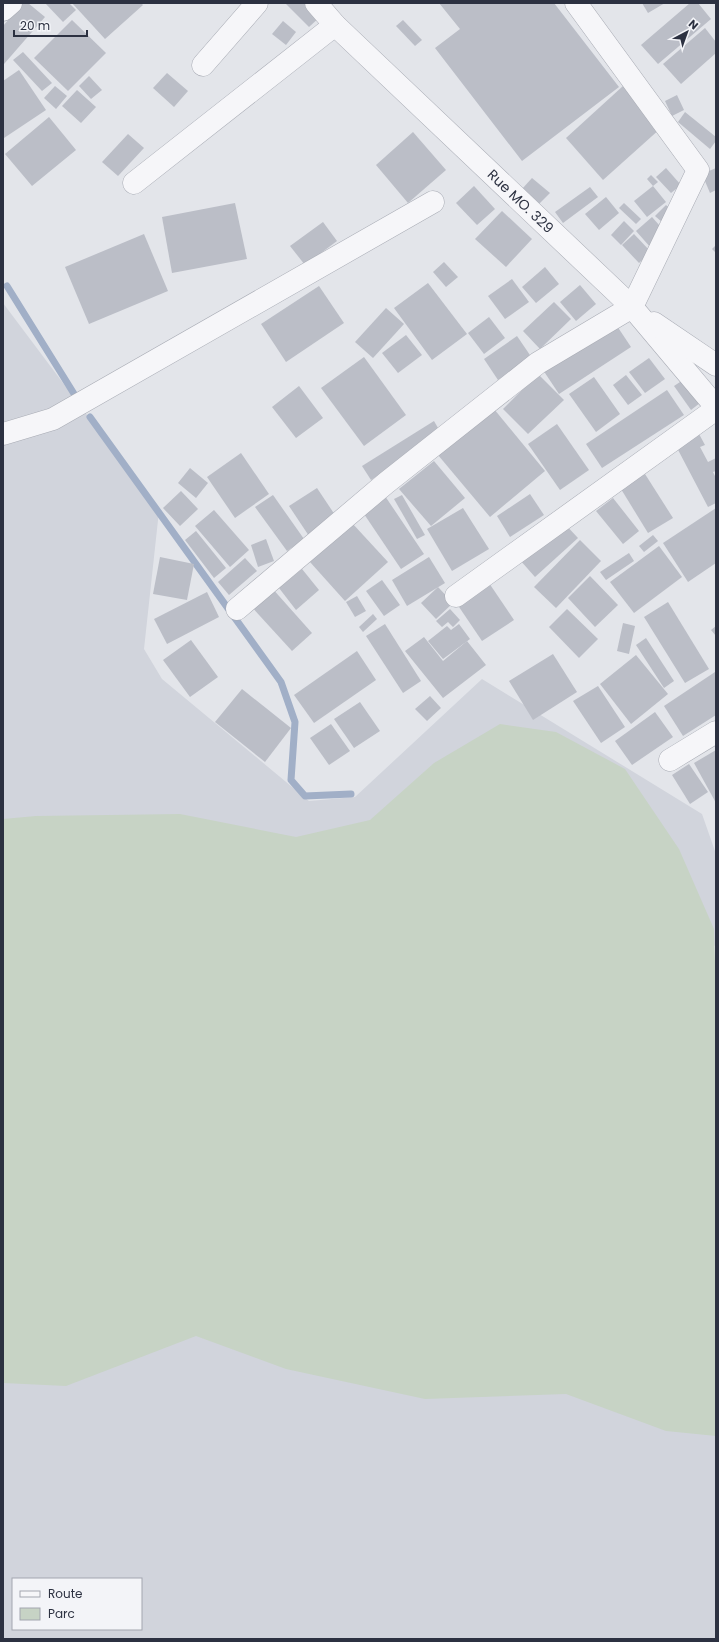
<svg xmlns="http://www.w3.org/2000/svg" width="719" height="1642" font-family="Poppins,sans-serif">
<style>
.built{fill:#d1d4dc;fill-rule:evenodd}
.green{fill:#c7d3c5}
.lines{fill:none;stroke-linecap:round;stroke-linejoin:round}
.stream{stroke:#a1afc7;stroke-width:7}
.building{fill:#bbbec7}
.minor-casing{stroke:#a8abb4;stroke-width:23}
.minor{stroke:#f6f6f9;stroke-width:22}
.labels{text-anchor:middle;stroke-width:3;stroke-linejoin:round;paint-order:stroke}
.street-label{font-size:14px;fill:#2c3141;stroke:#f3f4f8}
</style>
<rect width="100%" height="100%" fill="#e3e5ea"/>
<path class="built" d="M3 303 159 511 144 649 162 679 309 801 355 797 482 679 702 814 716 854V945L703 951 716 1006V1639H3ZM13 1579H141V1629H13Z"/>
<polygon class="green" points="500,724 556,732 625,769 679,849 714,929 716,995 716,1436 666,1431 566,1394 425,1399 286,1369 196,1336 66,1386 3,1383 3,819 36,816 180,814 296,837 370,820 434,763"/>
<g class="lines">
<g class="stream">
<polyline points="7,286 76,397"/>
<polyline points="90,417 281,682 295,722 291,780 305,796 351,794"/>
</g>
</g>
<g class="building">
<polygon points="23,3 28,3 45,17 4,64 3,26"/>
<polygon points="45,3 69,3 76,10 63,22"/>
<polygon points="72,3 141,3 143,5 105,39"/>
<polygon points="285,3 310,3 322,15 309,27"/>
<polygon points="439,3 554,3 619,87 522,161 435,48 460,29"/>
<polygon points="642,3 665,3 648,13"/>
<polygon points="690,3 698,3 711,19 658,64 641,45"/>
<polygon points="72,20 106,53 68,91 34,58"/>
<polygon points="403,20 422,40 415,46 396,26"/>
<polygon points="283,21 296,32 286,45 272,34"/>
<polygon points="705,28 716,42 716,53 681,84 663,64"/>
<polygon points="23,52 52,83 42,91 13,60"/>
<polygon points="19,70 46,110 4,138 3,81"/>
<polygon points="167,73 188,91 174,107 153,88"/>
<polygon points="89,76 102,90 91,99 79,86"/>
<polygon points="55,86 67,96 56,109 44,98"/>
<polygon points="623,86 661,128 603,180 566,138"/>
<polygon points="77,90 96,107 81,123 62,106"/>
<polygon points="677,95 684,110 672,116 665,101"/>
<polygon points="685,112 716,137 716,141 710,149 678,122"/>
<polygon points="49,117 76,150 32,186 5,154"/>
<polygon points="413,132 446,170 408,203 376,165"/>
<polygon points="128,134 144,148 118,176 102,162"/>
<polygon points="666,168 681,185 671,193 656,177"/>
<polygon points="716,168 716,190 710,193 702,174"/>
<polygon points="651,175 658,182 653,186 647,179"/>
<polygon points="532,178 550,193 539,204 522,189"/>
<polygon points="474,186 495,209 477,225 456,203"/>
<polygon points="653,186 666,202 647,217 634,201"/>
<polygon points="590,187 598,197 563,223 555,212"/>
<polygon points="606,197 619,213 599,230 585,214"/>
<polygon points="235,203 247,259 172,273 162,217"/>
<polygon points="624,203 641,219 636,224 619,208"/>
<polygon points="666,205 674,212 663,223 655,216"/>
<polygon points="502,211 532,239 506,267 475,239"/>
<polygon points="652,217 667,234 651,248 636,231"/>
<polygon points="624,221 634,231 621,245 611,235"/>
<polygon points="323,222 337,241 305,265 290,246"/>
<polygon points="144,234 168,291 89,324 65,267"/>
<polygon points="634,234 651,252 639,263 622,245"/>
<polygon points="716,245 716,253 712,249"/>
<polygon points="444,262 458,277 446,287 433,272"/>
<polygon points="545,267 559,284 536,303 522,287"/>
<polygon points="512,279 529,302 505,319 488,296"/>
<polygon points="428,283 467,334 432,360 394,308"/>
<polygon points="580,285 596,304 576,321 560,302"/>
<polygon points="319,286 344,323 286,362 261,324"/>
<polygon points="554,302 571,319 540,349 523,331"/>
<polygon points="386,308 404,324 373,358 355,342"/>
<polygon points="489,317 505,338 484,354 468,333"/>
<polygon points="615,323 631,347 559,394 543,370"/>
<polygon points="406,335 422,355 398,373 382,353"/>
<polygon points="517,336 532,358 498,380 484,359"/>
<polygon points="364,357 406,415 364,446 321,388"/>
<polygon points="649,358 665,379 645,393 629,372"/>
<polygon points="538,374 564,400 528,434 503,409"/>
<polygon points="626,375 642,395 628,405 613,385"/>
<polygon points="594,377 620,414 596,432 569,394"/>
<polygon points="683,380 700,403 691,410 674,386"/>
<polygon points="299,386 323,418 296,438 272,407"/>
<polygon points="667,390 684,415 602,468 586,444"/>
<polygon points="494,409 545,471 490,517 438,455"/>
<polygon points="434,421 442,435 371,480 362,466"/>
<polygon points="557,424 589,470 560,490 528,444"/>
<polygon points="699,434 705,445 700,447 708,462 716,458 716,471 713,472 716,478 716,503 708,507 676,446"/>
<polygon points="241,453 269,494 235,518 207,477"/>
<polygon points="434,461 465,498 431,526 399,489"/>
<polygon points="190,468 208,483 196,498 178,483"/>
<polygon points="645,474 673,518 648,533 621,489"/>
<polygon points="317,488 337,518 309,536 289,506"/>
<polygon points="181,491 198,509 180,526 163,508"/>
<polygon points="530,494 544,515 510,537 497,516"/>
<polygon points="273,495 304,539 287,551 255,507"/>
<polygon points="402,495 425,535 417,539 394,499"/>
<polygon points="385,496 424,554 401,569 362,511"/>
<polygon points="613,498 639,531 623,544 596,511"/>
<polygon points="463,508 489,549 452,571 427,529"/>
<polygon points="716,508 716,563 688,582 663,543"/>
<polygon points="214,510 249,550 230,567 195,526"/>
<polygon points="563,522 578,538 535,577 520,560"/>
<polygon points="352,523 388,562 345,601 310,562"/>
<polygon points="196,531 226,568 214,578 185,540"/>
<polygon points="653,535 658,541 644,552 639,546"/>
<polygon points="266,539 274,561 258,567 251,545"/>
<polygon points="580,540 601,561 556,608 534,587"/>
<polygon points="659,546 682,577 634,613 610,582"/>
<polygon points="629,553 634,561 606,580 600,572"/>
<polygon points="160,557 194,564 187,600 153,594"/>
<polygon points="429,557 445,583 407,606 392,580"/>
<polygon points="245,558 257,571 229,595 218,582"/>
<polygon points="302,569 319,590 296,610 279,588"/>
<polygon points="590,576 618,605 595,627 568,598"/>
<polygon points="382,580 400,605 384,616 366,591"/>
<polygon points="489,583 514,620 482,641 457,604"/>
<polygon points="271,587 312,633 292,651 250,605"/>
<polygon points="438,587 453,603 436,619 421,603"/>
<polygon points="207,592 219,617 167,644 154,619"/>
<polygon points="357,596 366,611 355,617 346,602"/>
<polygon points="668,602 709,669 685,683 644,617"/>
<polygon points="450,609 460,620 453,627 448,622 442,627 436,621"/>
<polygon points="567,609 598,639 579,658 549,627"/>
<polygon points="373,614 377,619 363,632 359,627"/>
<polygon points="623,623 635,626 629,654 617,651"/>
<polygon points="385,624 421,681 403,693 366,636"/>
<polygon points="459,624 470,639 443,659 428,641 447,626 451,630"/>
<polygon points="716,626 716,636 711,630"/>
<polygon points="424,637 443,661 467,641 486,665 443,698 405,651"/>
<polygon points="646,638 674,681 664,688 636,645"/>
<polygon points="191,640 218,677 190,697 163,660"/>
<polygon points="357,651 376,680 314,723 294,695"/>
<polygon points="553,654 577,692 533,720 509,681"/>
<polygon points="636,655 668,694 631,724 600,684"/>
<polygon points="715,672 716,715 683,736 664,706"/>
<polygon points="598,686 625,727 601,743 573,701"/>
<polygon points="242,689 291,728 265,762 215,722"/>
<polygon points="430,696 441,708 427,721 415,709"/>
<polygon points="360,702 380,731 354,748 334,719"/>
<polygon points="655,712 673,737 632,765 615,741"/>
<polygon points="331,724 350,751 329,765 310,738"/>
<polygon points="716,750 716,803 694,763"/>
<polygon points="689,764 708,792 690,804 672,775"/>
</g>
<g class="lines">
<g class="minor-casing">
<g id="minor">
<path id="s1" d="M316 3 335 25 632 307 716 407"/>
<polyline points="3,10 11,3"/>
<polyline points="203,65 257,3"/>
<polyline points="134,183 335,25"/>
<polyline points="654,323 716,365"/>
<polyline points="3,434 53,419 433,202"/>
<polyline points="456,596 716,409"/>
<polyline points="237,609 386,483 538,363 632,307 698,170 576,3"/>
<polyline points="670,760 716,732"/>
</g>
</g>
<use href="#minor" class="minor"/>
</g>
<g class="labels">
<g class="street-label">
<text dy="5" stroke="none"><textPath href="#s1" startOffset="285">Rue MO. 329</textPath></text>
</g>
</g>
<rect width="719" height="1642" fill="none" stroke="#2c3141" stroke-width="8"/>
<rect x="12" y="1578" width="130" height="52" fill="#f3f4f8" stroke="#a3a6af"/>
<rect x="20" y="1591" width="20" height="6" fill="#f6f6f9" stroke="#a3a6af"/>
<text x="48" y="1598" font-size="12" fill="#2c3141">Route</text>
<rect x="20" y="1608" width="20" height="12" fill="#c7d3c5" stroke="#a3a6af"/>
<text x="48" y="1618" font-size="12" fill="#2c3141">Parc</text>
<g transform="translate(687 32) rotate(41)" stroke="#f3f4f8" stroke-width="3" paint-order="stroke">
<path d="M0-3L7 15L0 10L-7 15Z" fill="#2c3141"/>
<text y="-6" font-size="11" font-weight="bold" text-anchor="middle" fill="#2c3141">N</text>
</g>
<path d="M14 30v6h73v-6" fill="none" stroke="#2c3141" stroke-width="2"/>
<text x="20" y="30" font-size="12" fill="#2c3141" stroke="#f3f4f8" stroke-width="3" paint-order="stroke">20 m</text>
</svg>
